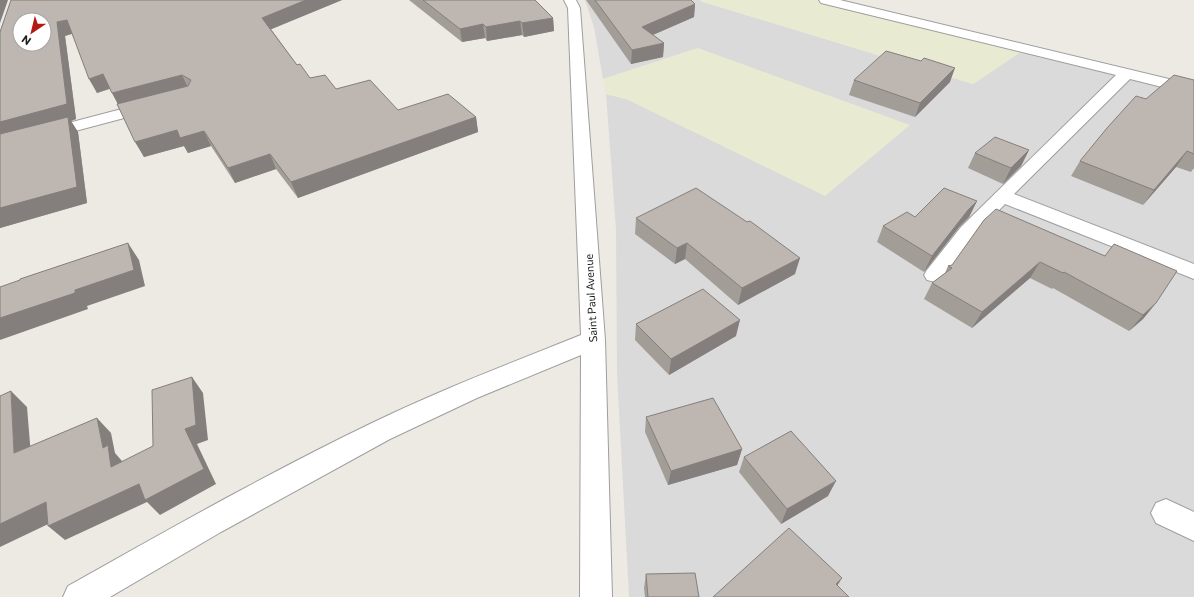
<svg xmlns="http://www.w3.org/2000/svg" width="1194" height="597" font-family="Commissioner,sans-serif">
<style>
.residential{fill:#dbdada}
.farmland{fill:#e8ead1}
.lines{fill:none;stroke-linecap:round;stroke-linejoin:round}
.minor-casing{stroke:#9e9e9e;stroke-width:2}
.minor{fill:#fff;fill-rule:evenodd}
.wall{fill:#a39d98}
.shaded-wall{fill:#847f7c}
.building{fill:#bdb6b1;stroke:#847f7c;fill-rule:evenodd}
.labels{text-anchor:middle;stroke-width:3.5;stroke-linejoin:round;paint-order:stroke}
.street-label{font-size:11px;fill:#1d1d1d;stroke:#fff}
</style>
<rect width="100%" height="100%" fill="#edeae4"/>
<polygon class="residential" points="585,0 702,0 700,1 973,84 1028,47 1194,86 1194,597 629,597 617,373 616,229 606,94 626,99 698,48 603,79 594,27"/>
<g class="farmland">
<polygon points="702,0 843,0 1028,47 973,84 700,1"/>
<polygon points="698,48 910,125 825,196 626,99 606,94 603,79"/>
</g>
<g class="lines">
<g class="minor-casing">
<g id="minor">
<path d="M564 0H576L580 8 605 340 612 597H580L581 355 477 398 390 439 221 532 110 597H63L68 586C168 530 268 473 372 423 440 390 511 363 581 335L568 8Z"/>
<polygon points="819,0 840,0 1194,85 1194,95 1130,79 1014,194 1194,264 1194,279 1005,204 975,235 943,280 935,282 927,280 924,275 927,270 961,227 1116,75 821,3"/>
<polygon points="152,101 158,103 160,106 158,109 0,151 0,141"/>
<polygon points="1166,499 1194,512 1194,541 1156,523 1151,513 1156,503"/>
</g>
</g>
<use href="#minor" class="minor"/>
</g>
<g class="wall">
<polygon points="11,0 342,0 271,29 297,65 310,78 336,89 398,110 476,117 478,132 298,198 276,169 235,183 211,146 188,153 184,146 144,157 118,104 110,89 97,93 72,34 65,36 76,119 71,121 78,132 87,203 0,228 0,32"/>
<polygon points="409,0 535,0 553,18 554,31 524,37 522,35 487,41 485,38 462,42"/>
<polygon points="586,0 691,0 695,4 694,17 653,35 664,43 663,57 631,64"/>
<polygon points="854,80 950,82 915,117 849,95"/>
<polygon points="1194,80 1194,169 1193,169 1191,172 1176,167 1143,205 1071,176 1080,161 1146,99"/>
<polygon points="1029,150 1021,166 1003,184 968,168 975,153"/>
<polygon points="977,201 969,217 960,226 924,272 877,242 883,226"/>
<polygon points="636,218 795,274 738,305 685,259 675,264 635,234"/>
<polygon points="1105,256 1156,303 1143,319 1129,331 1053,288 1052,289 1030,278 972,328 924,299 932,283 945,273 948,266"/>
<polygon points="636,324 736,336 669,375 635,340"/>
<polygon points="646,417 742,449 737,465 668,485 645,432"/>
<polygon points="744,457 828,496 781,524 739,472"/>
<polygon points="646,574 699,597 645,597 644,588"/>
</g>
<g class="shaded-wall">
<polygon points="0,0 8,0 0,23"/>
<polygon points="306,0 342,0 267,31 262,18"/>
<polygon points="695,4 694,17 641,40 642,27"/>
<polygon points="553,18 554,31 524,37 522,23"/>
<polygon points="67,20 74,33 65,36 76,119 71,121 78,132 87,203 0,228 0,122 57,22"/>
<polygon points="520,21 522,35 487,41 486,27"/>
<polygon points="483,24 485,38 462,42 460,29"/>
<polygon points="664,43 663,57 631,64 632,50"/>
<polygon points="955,68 950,82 915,117 920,103"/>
<polygon points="103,74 111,88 97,93 89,79"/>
<polygon points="182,75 189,90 120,108 112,93"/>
<polygon points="476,117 478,132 298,198 291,182"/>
<polygon points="177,130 204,131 211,146 188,153 184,146 144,157 135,142"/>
<polygon points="1029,150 1021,166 1003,184 1011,168"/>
<polygon points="1187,151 1176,167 1143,205 1154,190"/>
<polygon points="270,154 276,169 235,183 228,168"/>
<polygon points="977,201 969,217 960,226 924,272 932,256 968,210"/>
<polygon points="128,243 139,260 145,286 87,306 88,309 0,340 0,318 75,290"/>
<polygon points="687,243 685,259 675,264 677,248"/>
<polygon points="800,258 795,274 738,305 742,288"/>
<polygon points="1040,262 1030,278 972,328 982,312"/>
<polygon points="1156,303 1143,319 1129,331 1143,315"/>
<polygon points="740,320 736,336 669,375 671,359"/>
<polygon points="192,377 203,393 208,440 197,444 216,484 160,515 147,502 65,540 48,526 185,429"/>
<polygon points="11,391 27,407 32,468 14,453"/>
<polygon points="97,418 111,433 115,453 122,461 126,482 111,467 103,448"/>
<polygon points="742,449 737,465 668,485 671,471"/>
<polygon points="836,481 828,496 781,524 787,509"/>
<polygon points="46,502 63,517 0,547 0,524"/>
<polygon points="842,578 834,591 836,584"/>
</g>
<g class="building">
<path d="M11 0H306L262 18 297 65 300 64 310 78 325 75 336 89 370 80 398 110 448 94 476 117 291 182 270 154 228 168 204 131 180 138 177 130 135 142 117 104 188 86 191 80 182 75 112 93 103 74 89 79 67 20 57 22 67 104 0 122V32ZM20 20H44V44H20Z"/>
<polygon points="423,0 535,0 553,18 522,23 520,21 486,27 483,24 460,29"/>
<polygon points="595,0 691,0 695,4 642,27 664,43 632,50"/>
<polygon points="886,51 921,61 924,58 955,68 920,103 854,80"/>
<polygon points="1174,75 1194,80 1194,154 1187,151 1154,190 1080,161 1107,128 1136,96 1146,99"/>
<polygon points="68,117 77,187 0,208 0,134"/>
<polygon points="995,137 1029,150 1011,168 975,153"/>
<polygon points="696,188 747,222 750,221 800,258 742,288 687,243 677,248 636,218"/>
<polygon points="944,188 977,201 968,210 932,256 883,226 907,212 915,217"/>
<polygon points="996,209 1105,256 1114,244 1177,271 1156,303 1143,315 1064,272 1063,273 1040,262 982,312 932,283 952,268 948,266 952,265 984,220"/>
<polygon points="128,243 134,270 75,290 75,293 0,318 0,287 20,280 20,279"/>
<polygon points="703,289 740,320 671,359 636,324"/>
<polygon points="192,377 196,425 185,429 204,469 145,500 139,484 48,526 46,502 0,524 0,396 11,391 14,453 97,418 103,448 108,445 111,467 153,446 152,390"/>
<polygon points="713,398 742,449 671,471 646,417"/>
<polygon points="791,431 836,481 787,509 744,457"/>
<polygon points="789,528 842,578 836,584 849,597 713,597"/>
<polygon points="695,573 699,597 648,597 646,574"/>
</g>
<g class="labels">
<g class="street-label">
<text transform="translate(591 298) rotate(-93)" y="4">Saint Paul Avenue</text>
</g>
</g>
<g transform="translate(32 32) rotate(215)"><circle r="19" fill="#ffffff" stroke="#a5a5a5"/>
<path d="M0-3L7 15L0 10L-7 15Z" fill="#b41815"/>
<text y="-6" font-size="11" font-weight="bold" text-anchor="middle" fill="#1d1d1d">N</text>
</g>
</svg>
